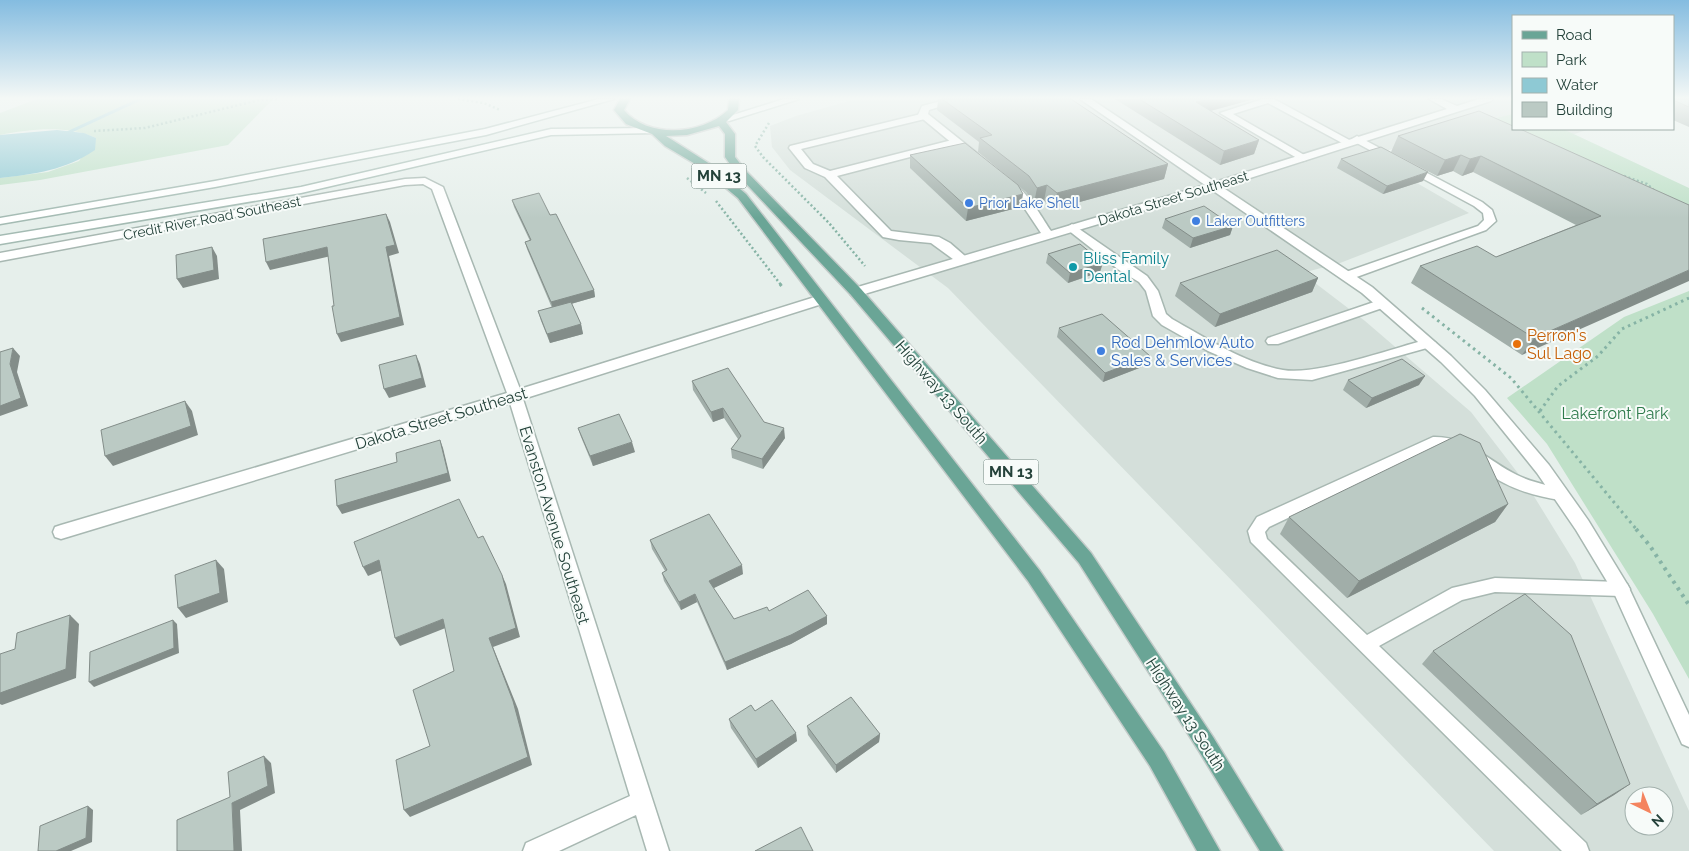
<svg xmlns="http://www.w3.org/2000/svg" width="1689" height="851" font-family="Raleway,sans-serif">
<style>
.built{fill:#d4dfda;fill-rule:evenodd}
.green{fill:#bfe0c8}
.water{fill:#8ec9d4}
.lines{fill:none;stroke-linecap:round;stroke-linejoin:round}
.stream{fill:#8ec9d4;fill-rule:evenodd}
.service-casing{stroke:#a8b8b2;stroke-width:3}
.minor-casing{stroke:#a8b8b2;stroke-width:3}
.secondary-casing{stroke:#a4bbb3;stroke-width:3}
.primary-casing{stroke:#c2cac8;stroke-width:3}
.path-far2{stroke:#86b3a5;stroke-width:2.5;stroke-dasharray:2 2.5;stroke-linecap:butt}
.path-far1{stroke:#86b3a5;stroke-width:3;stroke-dasharray:2.5 4;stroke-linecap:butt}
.path{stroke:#86b3a5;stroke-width:4;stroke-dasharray:3 5;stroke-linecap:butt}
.service{fill:#fff;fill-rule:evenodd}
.minor{fill:#fff;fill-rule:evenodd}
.secondary{fill:#fff;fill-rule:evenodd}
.primary{fill:#6aa596;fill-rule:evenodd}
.wall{fill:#a1aea9}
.shaded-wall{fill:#838d89}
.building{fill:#bbcac4;stroke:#838d89}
.shop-dot{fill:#3f7fe0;stroke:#f7fbf9;stroke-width:2}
.culture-dot{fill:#0f9aa8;stroke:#f7fbf9;stroke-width:2}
.food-dot{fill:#e8710a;stroke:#f7fbf9;stroke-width:2}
.labels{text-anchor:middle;stroke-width:4;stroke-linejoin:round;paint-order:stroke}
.far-street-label{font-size:14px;fill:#24423a;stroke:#f7fbf9}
.far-shop-label{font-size:14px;fill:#366cbe;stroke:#f7fbf9;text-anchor:start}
.shield{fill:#f7fbf9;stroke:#637a73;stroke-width:1}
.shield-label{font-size:15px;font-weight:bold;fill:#24423a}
.culture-label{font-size:16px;fill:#0d838f;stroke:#f7fbf9;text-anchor:start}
.food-label{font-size:16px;fill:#c56008;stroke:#f7fbf9;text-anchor:start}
.shop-label{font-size:16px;fill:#366cbe;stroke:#f7fbf9;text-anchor:start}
.street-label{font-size:16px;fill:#24423a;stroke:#f7fbf9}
.park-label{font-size:16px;fill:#2d7a4b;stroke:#f7fbf9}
</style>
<rect width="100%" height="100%" fill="#e6efeb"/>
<path class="built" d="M856 99H1513V129H1590L1528 149 1476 123 1370 156 1469 213 1340 263 1302 273 1365 321 1471 412 1527 485 1575 563 1689 811V851H1494L948 288 790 170 772 147 770 126 796 116ZM1634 796H1664V826H1634Z"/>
<g class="green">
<path d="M37 99H273L228 145 40 180 0 185V178L48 172 79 161 96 138C67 125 30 129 0 135V113Z"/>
<polygon points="1513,114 1513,129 1563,129 1689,188 1689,225 1476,123"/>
<polygon points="1689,291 1689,679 1653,614 1547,444 1507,398 1624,317"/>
</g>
<path class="water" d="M57 130 84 133 96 138 95 150C66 170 35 174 0 178V135Z"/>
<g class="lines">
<polygon class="stream" points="137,99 144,99 62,137 57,136"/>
<g class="service-casing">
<g id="service">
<polygon points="1263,99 1274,99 1353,142 1352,144 1344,144 1268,103 1233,114 1306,156 1306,160 1302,161 1220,113"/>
<polygon points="925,113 930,116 929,118 801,149 813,164 830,171 956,139 960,140 960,144 837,176 891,231 939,237 950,243 965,256 967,259 965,262 957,262 931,243 899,240 883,237 825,177 805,168 789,148 790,146"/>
<polygon points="1357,136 1482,202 1492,210 1496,221 1486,230 1351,279 1343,279 1341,276 1343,273 1478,226 1484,220 1483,213 1474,206 1353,141 1352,139"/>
<path d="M1072 224 1147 276 1158 291 1166 314 1172 319C1206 338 1244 363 1283 370 1317 376 1393 348 1429 339L1436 343 1434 346 1312 380 1278 378 1247 368 1208 351 1162 325 1153 316 1146 291 1139 282 1119 270 1068 230 1066 228Z"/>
<polygon points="1383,299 1389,303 1388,306 1278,344 1268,344 1266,341 1268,338"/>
<path d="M1433 437C1468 436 1488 461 1517 475 1533 483 1549 485 1566 490L1568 494 1566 498 1560 500C1541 497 1521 492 1504 483 1481 471 1463 448 1435 448L1269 527 1265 532 1267 539 1367 635 1452 588 1495 578 1621 582 1627 584 1630 589 1627 594 1621 596 1495 592 1462 600 1379 646 1586 843 1589 851H1562L1251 542 1248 531 1257 517Z"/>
</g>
</g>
<g class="minor-casing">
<g id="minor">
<polygon points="949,99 964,99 929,110 928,114 978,154 978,158 970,158 918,115 922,106"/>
<path d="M1080 99H1091L1215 182 1447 109 1429 99H1441L1457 106 1479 99H1493L1491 101 1222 187 1372 287 1451 356 1485 390 1549 465 1588 520 1627 584 1689 715V747L1682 744 1614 593 1576 530 1537 473 1475 396 1441 362 1362 293 1212 190 861 295H851L850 292 851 289 1041 233 1017 197 1003 186V182C1020 177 1042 218 1051 231L1205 185Z"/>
<polygon points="425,178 443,187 520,389 815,297 820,296 826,300 825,303 523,399 669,851 647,851 636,815 559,851 523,851 526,843 630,796 510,403 61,539 55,537 53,532 55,527 61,525 507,393 432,189 423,184 405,185 0,261 0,253 405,179"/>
</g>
</g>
<g class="secondary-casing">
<g id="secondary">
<polygon points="599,99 614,99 486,135 215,187 0,224 0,218 215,181 485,129"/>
<polygon points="784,99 799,99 729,121 720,119"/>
<polygon points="650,128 655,131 654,133 551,135 301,193 0,244 0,236 301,187 551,129"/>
</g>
</g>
<g class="primary-casing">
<path id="primary" d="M620 99H630L624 110C648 139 702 135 728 110L729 99H739L738 110 726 122 735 134V157L745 170 861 289 1091 553 1213 737 1283 851H1260L1199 751 1079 563 851 295 737 174 725 157V134L719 126 687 135 666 136 710 164 746 194 1040 571 1164 752 1220 851H1197L1150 766 1028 581 738 198 702 168 665 146 652 134 626 124 614 110Z"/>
</g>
<g class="path-far2">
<polyline points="458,99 484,103 500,110"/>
<polyline points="769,123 755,146 763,157 829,223 865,266"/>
<polyline points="94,131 145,128 259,100 279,99"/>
<polyline points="1624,176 1647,184 1657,193"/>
<polyline points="687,178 706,193"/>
<polyline points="716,201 781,285"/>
</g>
<g class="path-far1">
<polyline points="780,284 783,288"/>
<polyline points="1422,308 1511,378 1637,530"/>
<polyline points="1540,411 1558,386 1598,356 1622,329 1689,298"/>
</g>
<polyline class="path" points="1636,529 1650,546 1689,605"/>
<use href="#service" class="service"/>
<use href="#minor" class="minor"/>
<use href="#secondary" class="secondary"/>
<use href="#primary" class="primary"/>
</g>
<g class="wall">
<polygon points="938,99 1071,99 1168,164 1164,179 1054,209 1044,201 1034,203 1026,192 978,152 979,142 937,110"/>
<polygon points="1115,99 1254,99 1210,111 1259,140 1254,154 1220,165"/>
<polygon points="1673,99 1689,99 1689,127 1673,120"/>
<polygon points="1398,136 1689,205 1522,355 1411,283 1420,266 1496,257 1576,225 1473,172 1462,176 1453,171 1437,176 1391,152"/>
<polygon points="910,155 1021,207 966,221 910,168"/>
<polygon points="1341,159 1423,181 1383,194 1337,168"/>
<polygon points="512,200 550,215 594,290 595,297 571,304 581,324 583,334 550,343 541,321 538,311 552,308 527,249 525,242 530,241 514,207"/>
<polygon points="1165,219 1233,226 1230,235 1190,248 1162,228"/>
<polygon points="1048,254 1100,272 1068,283 1046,263"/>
<polygon points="1318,278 1312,292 1215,327 1175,296 1180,283"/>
<polygon points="1059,328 1147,365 1103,382 1057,337"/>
<polygon points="1348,380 1419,385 1366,408 1343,390"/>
<polygon points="692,381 764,422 785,438 763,469 732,458 731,449 738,439 724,418 713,422 693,390"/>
<polygon points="578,428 635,452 593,466 581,437"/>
<polygon points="1508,504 1495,522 1347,598 1280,534 1289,517"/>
<polygon points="650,540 743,574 713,588 734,619 769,611 827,624 791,644 727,670 697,602 681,610 664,581 662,573 665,571 652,549"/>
<polygon points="1433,651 1630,784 1614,795 1581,815 1422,664"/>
<polygon points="755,711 797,741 758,768 731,728 729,719"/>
<polygon points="807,726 880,734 879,742 836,773 808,735"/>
</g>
<g class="shaded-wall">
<polygon points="1209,99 1254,99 1192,116 1196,102"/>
<polygon points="1259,140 1254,154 1220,165 1224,151"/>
<polygon points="1461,155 1453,171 1437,176 1445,160"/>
<polygon points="1481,156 1473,172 1462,176 1470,159"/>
<polygon points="1168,164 1164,179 1054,209 1057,193"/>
<polygon points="1428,172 1423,181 1383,194 1387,186"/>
<polygon points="1047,185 1044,201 1034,203 1037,188"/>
<polygon points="1023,194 1021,207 966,221 968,208"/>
<polygon points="386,214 390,222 399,253 389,256 404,325 341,342 337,334 386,247"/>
<polygon points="1233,226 1230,235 1190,248 1193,238"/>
<polygon points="212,247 217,256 219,279 183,288 177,279"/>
<polygon points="327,247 331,256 270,270 266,262"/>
<polygon points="1103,263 1100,272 1068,283 1070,273"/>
<polygon points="1689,270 1689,281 1522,355 1534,338"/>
<polygon points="1318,278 1312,292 1215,327 1220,314"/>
<polygon points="594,290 595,297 553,309 551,302"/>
<polygon points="581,324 583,334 550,343 547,334"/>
<polygon points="13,348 20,356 17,372 28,406 0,416 0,406 10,364"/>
<polygon points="416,355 420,364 426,387 389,398 384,389"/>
<polygon points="1150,356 1147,365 1103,382 1105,373"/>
<polygon points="1425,376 1419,385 1366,408 1372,398"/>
<polygon points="185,401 192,411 198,435 113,466 105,456"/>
<polygon points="723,408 724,418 713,422 711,412"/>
<polygon points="784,428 785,438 763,469 762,459"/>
<polygon points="440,440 443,448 451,481 342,514 337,506"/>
<polygon points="632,442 635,452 593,466 590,456"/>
<polygon points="1508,504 1495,522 1347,598 1359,581"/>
<polygon points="216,560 224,569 228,602 186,618 178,608"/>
<polygon points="379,560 385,569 368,576 363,567"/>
<polygon points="742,565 743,574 710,590 709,581"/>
<polygon points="502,575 506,584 520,637 493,647 518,709 532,765 410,817 404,810 489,638"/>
<polygon points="695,594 697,602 681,610 679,602"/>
<polygon points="70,615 79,624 76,678 2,705 0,704 0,693"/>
<polygon points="827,616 827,624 791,644 727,670 725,662"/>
<polygon points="443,619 448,627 400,646 395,638"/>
<polygon points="173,620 177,624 179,653 94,687 89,682"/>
<polygon points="796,733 797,741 758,768 756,759"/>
<polygon points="880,734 879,742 836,773 836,765"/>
<polygon points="264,756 271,763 275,793 240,810 242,851 234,851 232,803"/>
<polygon points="1630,784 1614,795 1581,815 1597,804"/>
<polygon points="88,806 93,810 92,842 71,851 56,851"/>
</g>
<g class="building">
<polygon points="942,99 1071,99 1168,164 1057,193 1047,185 1037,188 1029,176 980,138 992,135"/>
<polygon points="1139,99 1209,99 1196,102 1259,140 1224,151"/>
<polygon points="1673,99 1689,99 1689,107 1673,100"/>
<polygon points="1479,111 1513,126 1513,129 1520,129 1689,205 1689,270 1534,338 1420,266 1477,246 1496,257 1601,216 1481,156 1470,159 1461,155 1445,160 1398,136"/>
<polygon points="965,143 1018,185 1023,194 968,208 910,155"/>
<polygon points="1381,147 1428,172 1387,186 1341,159"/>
<polygon points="539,193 550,215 556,214 594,290 551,302 525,242 531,240 512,200"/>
<polygon points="1204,206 1233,226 1193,238 1165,219"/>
<polygon points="386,214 395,245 386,247 400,317 337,334 332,306 334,306 327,247 266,262 263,239"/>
<polygon points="1080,244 1103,263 1070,273 1048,254"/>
<polygon points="212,247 214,270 177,279 176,255"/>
<polygon points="1277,250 1318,278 1220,314 1180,283"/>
<polygon points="571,302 581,324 547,334 538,311"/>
<polygon points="1102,314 1150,356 1105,373 1059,328"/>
<polygon points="13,348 10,364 21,398 0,406 0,352"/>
<polygon points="416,355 422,378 384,389 379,365"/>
<polygon points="1402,359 1425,376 1372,398 1348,380"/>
<polygon points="728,368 764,422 784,428 762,459 731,449 741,436 723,408 711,412 692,381"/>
<polygon points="185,401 191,426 105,456 101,430"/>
<polygon points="619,414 632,442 590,456 578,428"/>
<polygon points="1460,434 1480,443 1508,504 1359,581 1289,517"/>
<polygon points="440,440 448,473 337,506 335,480 397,462 396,453"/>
<polygon points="459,499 478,538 483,536 502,575 516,628 489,638 513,701 528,757 404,810 396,760 430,746 413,690 454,671 443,619 395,638 379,560 363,567 354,542"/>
<polygon points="709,514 742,565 709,581 734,619 767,607 769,611 808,590 827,616 791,635 725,662 695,594 679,602 662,573 667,570 650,540"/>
<polygon points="216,560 220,593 178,608 175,575"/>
<polygon points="1525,594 1571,635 1630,784 1597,804 1433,651"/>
<polygon points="70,615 66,669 0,693 0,654 15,649 17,633"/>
<polygon points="173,620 174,648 89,682 90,652"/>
<polygon points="851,697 880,734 836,765 807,726"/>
<polygon points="772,700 796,733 756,759 729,719 751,705 755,711"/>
<polygon points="264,756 268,786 232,803 234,851 177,851 177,820 230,797 228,772"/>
<polygon points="88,806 86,838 56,851 38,851 40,826"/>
<polygon points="801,827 813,851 755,851"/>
</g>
<linearGradient id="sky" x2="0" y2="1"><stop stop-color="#84bce0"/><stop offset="0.45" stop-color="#f4f8f6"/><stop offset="1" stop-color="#f4f8f6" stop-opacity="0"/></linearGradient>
<rect width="1689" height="218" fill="url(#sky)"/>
<g class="shop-dot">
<circle cx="969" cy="203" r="5"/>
<circle cx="1196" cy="221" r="5"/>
<circle cx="1101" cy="351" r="5"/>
</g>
<circle class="culture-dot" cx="1073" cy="267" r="5"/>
<circle class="food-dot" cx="1517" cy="344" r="5"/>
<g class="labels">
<g class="far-street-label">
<text transform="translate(1173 198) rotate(-17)" y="5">Dakota Street Southeast</text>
<text transform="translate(212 218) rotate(-11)" y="5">Credit River Road Southeast</text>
</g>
<g class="far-shop-label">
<text x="979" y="208">Prior Lake Shell</text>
<text x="1206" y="226">Laker Outfitters</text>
</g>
<g class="shield">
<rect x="691.5" y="163.5" width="55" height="25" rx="4"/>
<rect x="983.5" y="459.5" width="55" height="25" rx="4"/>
</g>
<g class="shield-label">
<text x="719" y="181">MN 13</text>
<text x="1011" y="477">MN 13</text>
</g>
<g class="culture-label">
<text x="1083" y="264">Bliss Family<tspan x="1083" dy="18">Dental</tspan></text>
</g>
<g class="food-label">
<text x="1527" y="341">Perron's<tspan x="1527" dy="18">Sul Lago</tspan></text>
</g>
<g class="shop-label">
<text x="1111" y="348">Rod Dehmlow Auto<tspan x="1111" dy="18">Sales &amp; Services</tspan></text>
</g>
<g class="street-label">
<text transform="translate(942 392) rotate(49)" y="6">Highway 13 South</text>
<text transform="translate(441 418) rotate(-17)" y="6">Dakota Street Southeast</text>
<text transform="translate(555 525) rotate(73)" y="6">Evanston Avenue Southeast</text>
<text transform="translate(1186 714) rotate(57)" y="6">Highway 13 South</text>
</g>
<g class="park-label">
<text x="1615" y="419">Lakefront Park</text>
</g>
</g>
<rect x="1512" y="15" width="162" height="115" fill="#f7fbf9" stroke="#a3b1ad"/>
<rect x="1522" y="31" width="25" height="8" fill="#6aa596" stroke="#a3b1ad"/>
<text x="1556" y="40" font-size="15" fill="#24423a">Road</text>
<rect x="1522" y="52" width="25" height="15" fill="#bfe0c8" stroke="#a3b1ad"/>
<text x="1556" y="65" font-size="15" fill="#24423a">Park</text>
<rect x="1522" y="78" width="25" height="15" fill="#8ec9d4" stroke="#a3b1ad"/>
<text x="1556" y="90" font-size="15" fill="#24423a">Water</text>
<rect x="1522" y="102" width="25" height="15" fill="#bbcac4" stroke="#a3b1ad"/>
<text x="1556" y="115" font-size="15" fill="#24423a">Building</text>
<g transform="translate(1649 811) rotate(137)"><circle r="24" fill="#f7fbf9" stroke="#a3b1ad"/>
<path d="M0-4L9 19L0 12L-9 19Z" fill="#f4845f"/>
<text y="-8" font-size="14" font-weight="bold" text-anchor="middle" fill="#24423a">N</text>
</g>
</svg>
